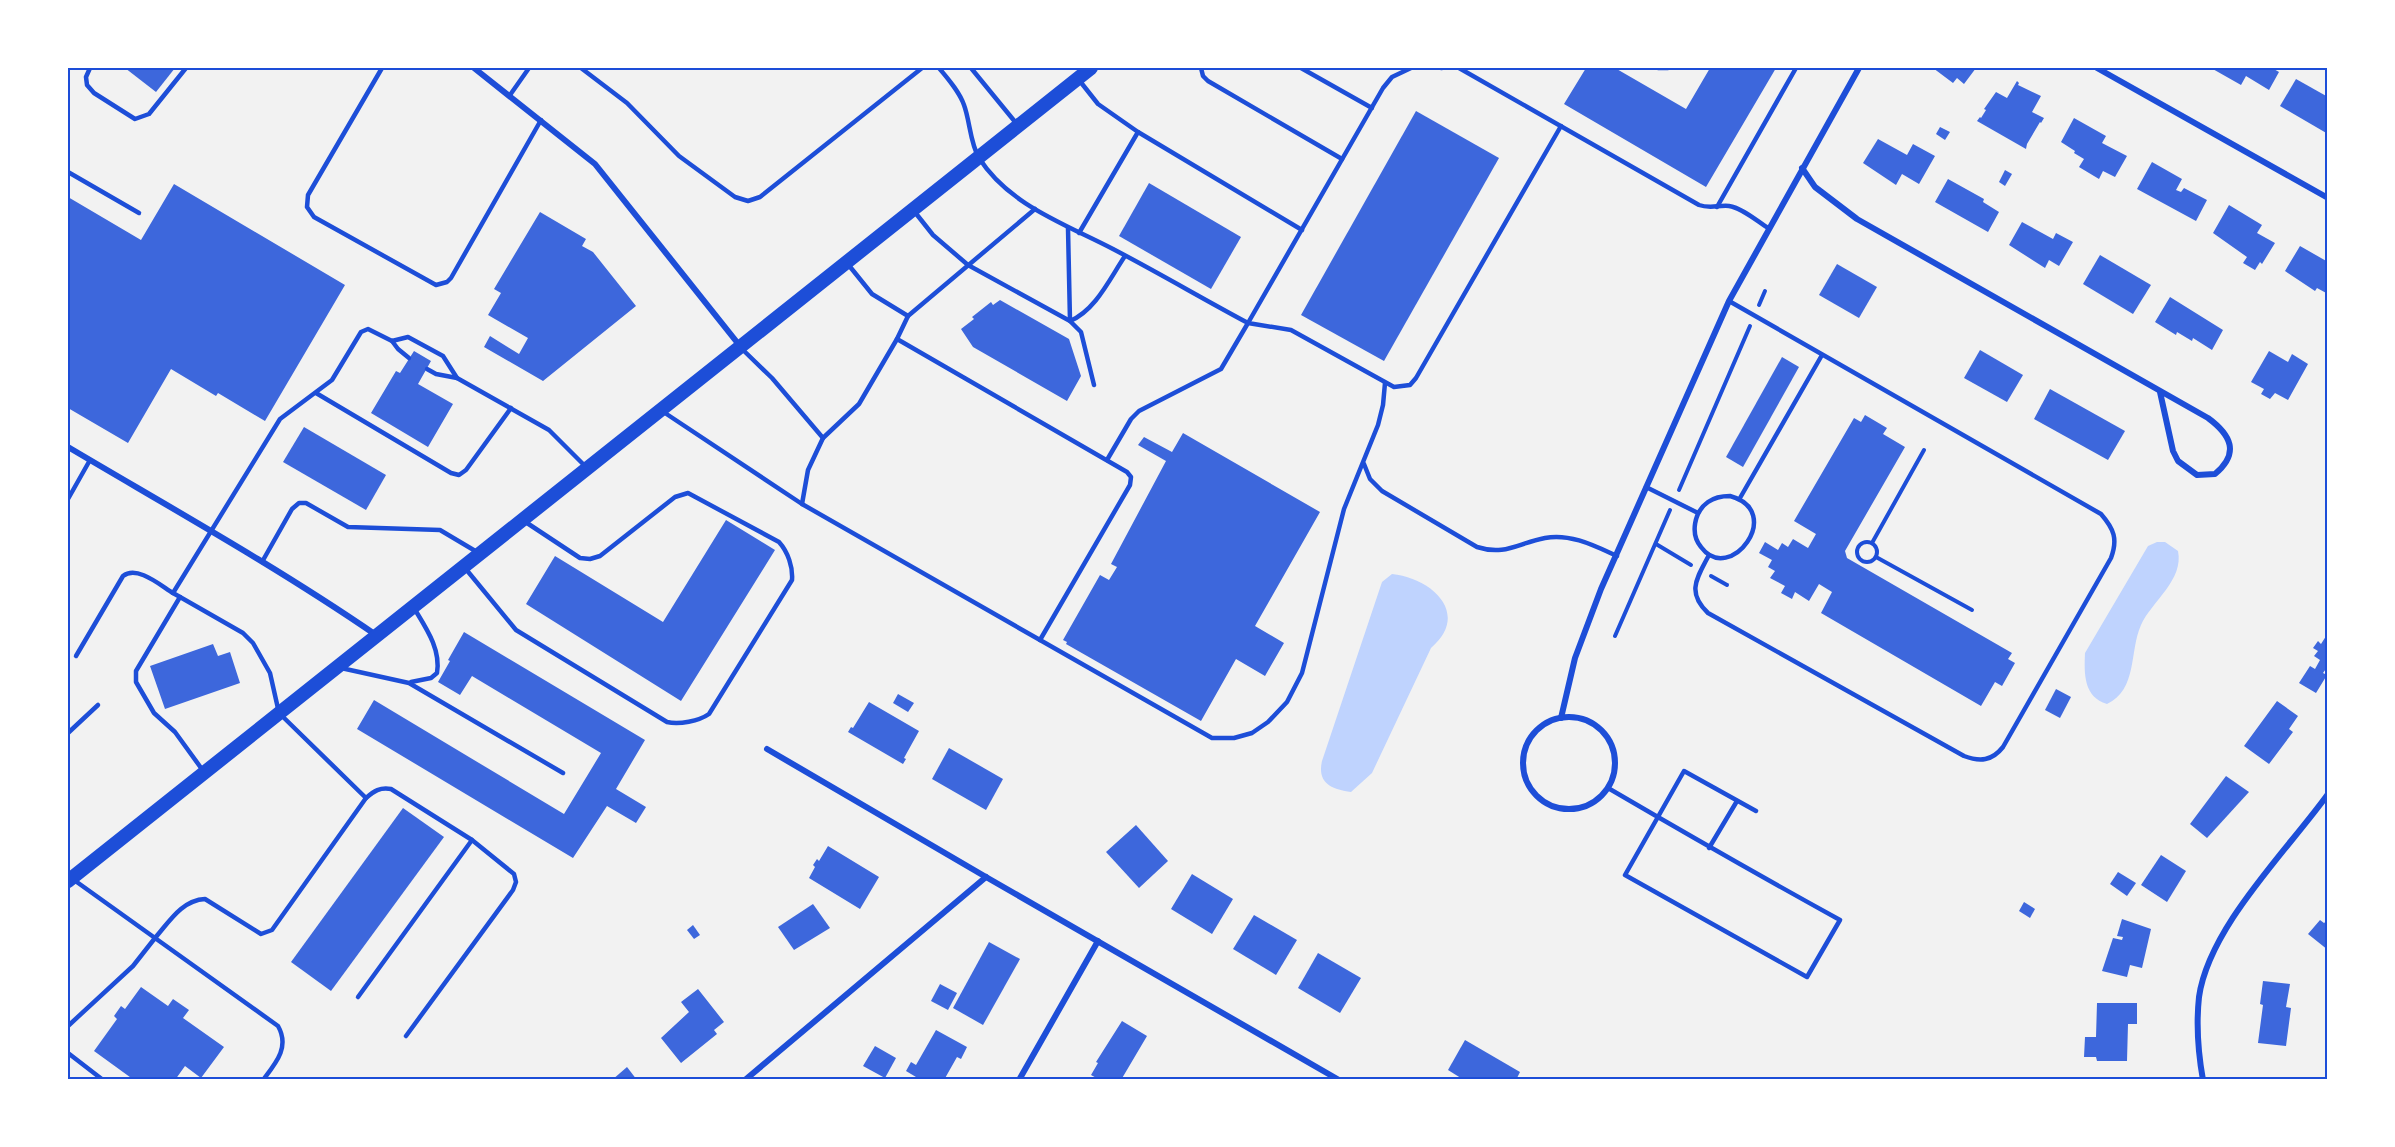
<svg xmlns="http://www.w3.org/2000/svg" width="2395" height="1147" font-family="Cabin,sans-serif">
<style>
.water{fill:#bfd3fe}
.building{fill:#3d67dc}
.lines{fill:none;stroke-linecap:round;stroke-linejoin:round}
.path{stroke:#1d4ed8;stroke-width:4}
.service{stroke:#1d4ed8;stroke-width:4.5}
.minor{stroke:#1d4ed8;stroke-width:6}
.primary{stroke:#1d4ed8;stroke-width:14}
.neatline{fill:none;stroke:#1d4ed8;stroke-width:2}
</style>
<rect width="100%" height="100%" fill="#f2f2f2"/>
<g class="water">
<path d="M2157 542H2165L2178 551C2184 580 2152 601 2141 625 2129 652 2138 689 2107 704 2084 697 2084 675 2085 653L2148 546Z"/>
<path d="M1392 574C1432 578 1471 614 1431 648L1372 773 1351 792C1331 789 1317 783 1322 761L1382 582Z"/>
</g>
<g class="building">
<polygon points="125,68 175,68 156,92"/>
<polygon points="1586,68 1615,68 1686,109 1710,68 1776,68 1706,187 1564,104"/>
<polygon points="1933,68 1976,68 1964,84 1957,78 1953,83"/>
<polygon points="2211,68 2272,68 2279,72 2269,90 2246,76 2241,85"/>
<polygon points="2296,79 2328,97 2328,134 2280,106"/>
<polygon points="2017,81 2019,83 2018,85 2041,96 2032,112 2044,118 2041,123 2040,122 2027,144 2026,149 1977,121 1980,117 1981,118 1986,110 1984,109 1996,92 2007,98"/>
<polygon points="1416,111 1499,158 1384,361 1301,315"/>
<polygon points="2074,118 2106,136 2102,143 2127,156 2115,177 2103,171 2099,179 2079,167 2084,159 2074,153 2075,151 2061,142"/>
<polygon points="1940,127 1950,132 1945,140 1936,134"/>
<polygon points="1878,139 1907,155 1913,144 1935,156 1919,184 1902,174 1896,185 1863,163"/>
<polygon points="2152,162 2182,179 2176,190 2181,192 2184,188 2207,200 2196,221 2137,189"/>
<polygon points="2005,170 2012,174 2005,186 1999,182"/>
<polygon points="1948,179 1984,199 1983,202 1999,212 1988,232 1935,202"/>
<polygon points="1149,183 1241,237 1211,289 1119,236"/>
<polygon points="174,184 345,285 265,421 218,393 216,396 171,369 128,443 68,408 68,197 141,240"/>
<polygon points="2229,205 2262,225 2257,233 2275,243 2262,264 2260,262 2255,270 2243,263 2247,257 2213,233"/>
<polygon points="540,212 586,239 582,246 593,252 636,306 543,381 484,347 490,336 519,354 528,338 488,315 501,293 494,289"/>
<polygon points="2022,222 2053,239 2056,233 2073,242 2059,266 2049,260 2045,268 2009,245"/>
<polygon points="2300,246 2328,262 2328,294 2317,288 2315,291 2285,271"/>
<polygon points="2100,255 2151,285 2133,314 2083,284"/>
<polygon points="1837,264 1877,287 1859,318 1819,295"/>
<polygon points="2170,297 2223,330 2212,350 2193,338 2192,341 2177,332 2176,335 2155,322"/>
<polygon points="1000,300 1069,339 1081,376 1067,401 973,347 961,329 974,319 972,317 991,302 993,305"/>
<polygon points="1980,350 2023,375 2007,402 1964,378"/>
<polygon points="414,351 431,361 418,384 453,404 428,447 371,413 396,371 400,373"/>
<polygon points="2269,351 2288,362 2292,354 2308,364 2288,400 2275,393 2270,399 2261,394 2264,389 2251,382"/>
<polygon points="1782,357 1799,367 1743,467 1726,457"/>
<polygon points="2050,389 2125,431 2108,460 2034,419"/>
<polygon points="1865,415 1887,428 1883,434 1905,447 1845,551 1847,558 2012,653 2008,659 2015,663 2002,686 1995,682 1981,706 1821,613 1832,592 1819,584 1809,601 1795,592 1792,599 1781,593 1785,586 1770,578 1775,571 1768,567 1772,560 1759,553 1765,542 1778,550 1782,543 1788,547 1793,539 1808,548 1816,534 1794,521 1854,418 1861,422"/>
<polygon points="304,427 386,475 366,510 283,462"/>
<polygon points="1183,433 1320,512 1255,626 1284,643 1265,676 1236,659 1201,721 1066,644 1067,642 1063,640 1100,575 1109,580 1117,567 1111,564 1166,461 1138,445 1144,437 1172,452"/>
<polygon points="726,520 775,550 681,701 526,604 555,556 663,622"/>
<polygon points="464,632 645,740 616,789 646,807 636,823 607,806 573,858 357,729 374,700 564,814 601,753 472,676 460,695 438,682 450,661 448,660"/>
<polygon points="2328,633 2328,666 2323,673 2327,675 2316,693 2299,683 2310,666 2315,669 2320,660 2314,656 2318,651 2313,648 2318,641 2321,644"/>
<polygon points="213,644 218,656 230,652 240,683 165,709 150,666"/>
<polygon points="2056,689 2071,697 2060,718 2045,710"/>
<polygon points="898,694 914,703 908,712 893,703"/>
<polygon points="2277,701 2298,716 2289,729 2293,732 2269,764 2244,746"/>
<polygon points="869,702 919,731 904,758 906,759 903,764 848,732 851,727 853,728"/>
<polygon points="949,748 1003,779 986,810 932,779"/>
<polygon points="2226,776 2249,792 2207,838 2190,824"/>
<polygon points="403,808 444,837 331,991 291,962"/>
<polygon points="1136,825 1168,861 1139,888 1106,852"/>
<polygon points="828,846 879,877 860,909 809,878 815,867 813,865 817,859 819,861"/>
<polygon points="2161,855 2186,871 2167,902 2141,885"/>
<polygon points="2118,872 2136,883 2127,896 2110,884"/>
<polygon points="1192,874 1233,899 1212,934 1171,909"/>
<polygon points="2024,902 2035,909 2030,918 2019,911"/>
<polygon points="813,904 830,928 794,950 778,927"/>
<polygon points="1254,915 1297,940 1276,975 1233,949"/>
<polygon points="2122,919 2151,929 2142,968 2130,965 2127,977 2102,971 2113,938 2122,940 2123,937 2117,936"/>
<polygon points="2320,920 2324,923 2328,920 2328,950 2308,934"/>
<polygon points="693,925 700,935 694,939 687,930"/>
<polygon points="989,942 1020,959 983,1025 953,1008"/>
<polygon points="1318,953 1361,978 1340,1013 1298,988"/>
<polygon points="2263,981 2290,984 2286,1007 2291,1008 2286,1046 2258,1043 2263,1005 2260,1004"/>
<polygon points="940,984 957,993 948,1010 931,1001"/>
<polygon points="141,987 168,1006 173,999 189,1010 183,1018 224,1047 201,1078 185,1066 175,1080 134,1080 94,1051 117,1019 114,1016 121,1006 125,1009"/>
<polygon points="698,989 724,1022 714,1030 717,1034 681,1063 661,1038 689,1012 681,1002"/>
<polygon points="2097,1003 2137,1003 2137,1024 2128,1024 2127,1061 2097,1061 2096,1057 2084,1057 2085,1037 2096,1037"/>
<polygon points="1122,1021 1147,1036 1121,1080 1100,1080 1091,1075 1098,1063 1096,1062"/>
<polygon points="936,1030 967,1047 961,1059 957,1057 944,1080 921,1080 906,1071 911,1062 916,1065"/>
<polygon points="1465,1040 1520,1072 1516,1080 1464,1080 1448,1070"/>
<polygon points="875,1046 896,1058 885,1078 863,1066"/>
<polygon points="627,1067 637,1080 612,1080"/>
</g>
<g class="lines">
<g class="path">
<polyline points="1759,305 1765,291"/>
<polyline points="1679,490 1750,326"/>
<circle cx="1867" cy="552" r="10"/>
<polyline points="1872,543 1924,450"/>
<polyline points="1656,544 1691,565"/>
<polyline points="1876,557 1972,610"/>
<polyline points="1711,576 1727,585"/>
<polyline points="1615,636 1670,510"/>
</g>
<g class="service">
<polyline points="90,68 86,77 87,85 94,93 135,119 149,114 186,68"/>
<polyline points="382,68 308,195 307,207 314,217 436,285 447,282 451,278 541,120"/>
<polyline points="581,68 627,103 679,156 735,197 748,201 760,197 922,68"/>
<path d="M939 68C948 79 959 91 964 105 970 121 970 143 979 158 1009 205 1065 224 1113 249 1159 273 1203 299 1248 323L1221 369 1139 411 1131 419 1107 460"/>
<polyline points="971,68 1016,123"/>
<polyline points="1201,68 1203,76 1208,81 1342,159"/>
<polyline points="1301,68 1372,108"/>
<polyline points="1411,68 1392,77 1383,88 1248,323 1291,330 1394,387 1410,385 1416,378 1561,126"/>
<polyline points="1441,68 1442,68"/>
<path d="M1459 68 1699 205C1710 209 1718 205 1729 206 1742 208 1757 221 1768 228"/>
<polyline points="1658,68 1668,68"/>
<polyline points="1079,80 1098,104 1138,132 1302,230"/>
<polyline points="510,95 529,68"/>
<polyline points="68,172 139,213"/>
<polyline points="1717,207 1796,68"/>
<path d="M914 211 933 235 968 265 1070 321C1096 310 1110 278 1125 256"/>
<polyline points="1068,228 1070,321 1081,332 1094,385"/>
<polyline points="1079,233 1138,132"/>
<polyline points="847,263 872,294 908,316"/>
<polyline points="897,339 908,316 1035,209"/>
<polyline points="392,341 398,349 409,358"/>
<polyline points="427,369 436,374 457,378"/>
<polyline points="316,393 451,473 459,475 466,470 511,408"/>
<polyline points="662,411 802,504 1040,640 1130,485 1131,477 1127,472 897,339 859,404 823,438 772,378 742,349"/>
<path d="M1364 464 1370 479 1382 491 1477 547C1505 556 1518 543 1545 538 1570 533 1595 546 1617 556"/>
<polyline points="1646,487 1698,513"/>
<path d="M1730 496C1786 511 1730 586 1701 547 1690 534 1694 512 1708 502 1715 497 1722 496 1730 496Z"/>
<polyline points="1740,498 1822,355"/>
<polyline points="68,499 90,460"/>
<polyline points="802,504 808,470 823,438"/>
<path d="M1709 555C1697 578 1686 592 1708 613L1964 756C1980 762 1992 761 2003 747L2111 558C2118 539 2114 529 2101 514L1729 301"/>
<polyline points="262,562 292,509 299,503 306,503 348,527 440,530 477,552"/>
<path d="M465 568 516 630 667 722C679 725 699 721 709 714L792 580C793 567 788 552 779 542L688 493 675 497 600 556 590 559 580 558 524 521"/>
<polyline points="180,597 136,671 136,682 154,713 175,732 204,772"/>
<polyline points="1040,640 1212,738 1234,738 1252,733 1268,722 1287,702 1302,673 1344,509 1378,425 1383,405 1385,383"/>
<path d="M76 656 123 576C137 565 160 585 173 593"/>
<polyline points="341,668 409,683 563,773"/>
<path d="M411 682 431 678 437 673C441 649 426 628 414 608"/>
<polyline points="68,733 98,705"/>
<path d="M1608 788C1685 833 1762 877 1840 920L1807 977 1625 875 1684 771 1756 811"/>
<polyline points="1709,848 1737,801"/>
<path d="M74 880 155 938C169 922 182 900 205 899L261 934 272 930 366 798 279 713 270 673 253 643 243 633 173 593 280 419 332 380 361 332 368 329 392 341 408 337 443 356 457 378 549 430 586 467"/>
<path d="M358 997 472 840 391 789C380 787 374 791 366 798"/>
<path d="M68 1026 133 966 155 938 278 1026C290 1047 276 1063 263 1080"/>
<polyline points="406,1036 513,890 516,882 514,874 472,840"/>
<polyline points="68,1053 103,1080"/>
</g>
<g class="minor">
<polyline points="474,68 595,164 740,346"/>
<polyline points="2097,68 2328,198"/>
<path d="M1802 168 1815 187 1857 219 2208 418C2231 435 2240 453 2215 474L2197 475 2178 461 2173 451 2160 392"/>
<path d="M68 447C171 508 277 567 376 635"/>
<circle cx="1569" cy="763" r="46"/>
<polyline points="1561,718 1575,658 1601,589 1729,301 1859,68"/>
<polyline points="767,749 986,877 1339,1080"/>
<polyline points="745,1080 986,877"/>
<polyline points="1019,1080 1098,941"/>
<path d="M2203 1080C2198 1052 2196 1025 2199 997 2209 927 2287 851 2328 794"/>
</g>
<polyline class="primary" points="68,881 1091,68"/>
</g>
<rect width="2395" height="1147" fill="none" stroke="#ffffff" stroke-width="138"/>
<rect x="69" y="69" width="2257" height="1009" class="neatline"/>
</svg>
